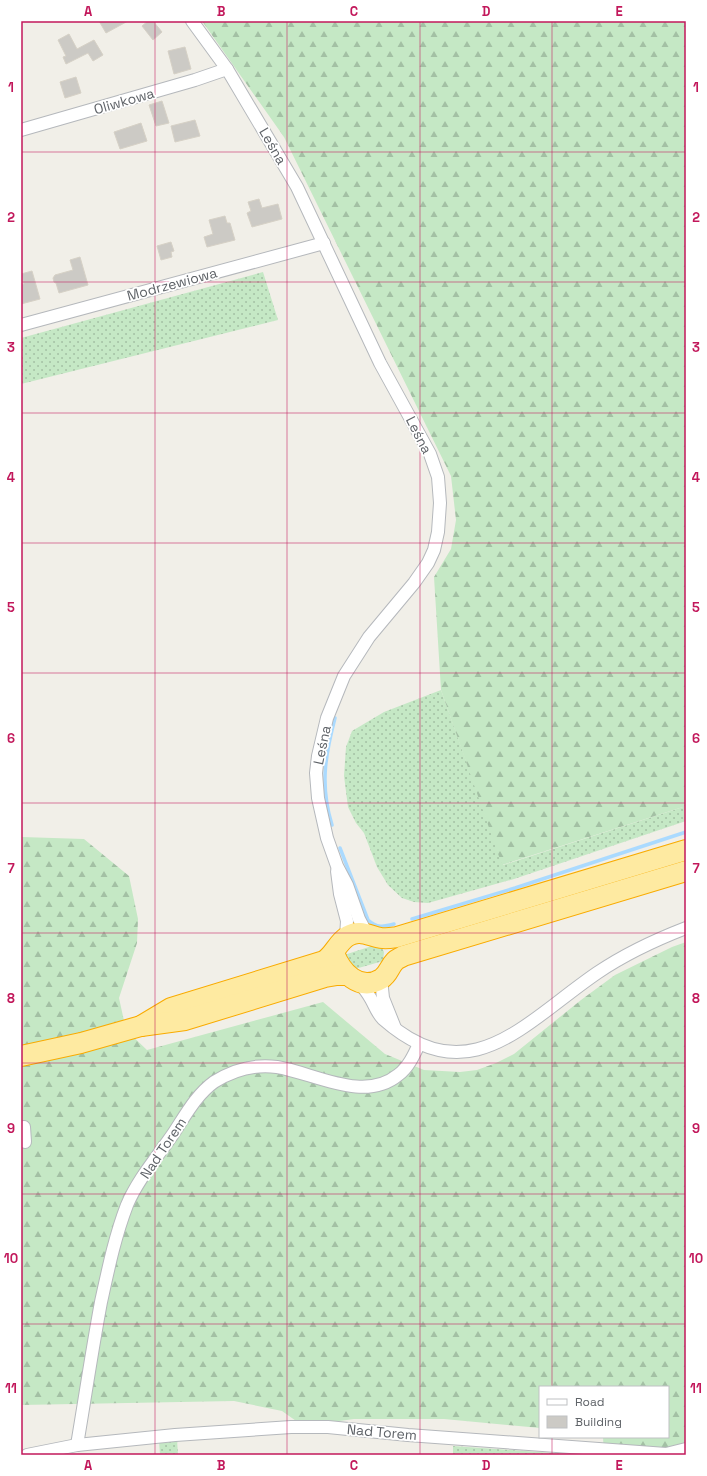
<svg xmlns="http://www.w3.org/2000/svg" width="707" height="1476" font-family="'Space Grotesk',sans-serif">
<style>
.grass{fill:url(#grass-dots)}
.forest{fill:url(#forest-firs)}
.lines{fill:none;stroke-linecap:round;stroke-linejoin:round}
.stream{stroke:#aadaff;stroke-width:3.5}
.building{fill:#cccac5;stroke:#d6d1c6}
.minor-casing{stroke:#b5b8bc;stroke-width:14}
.trunk-casing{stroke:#f9ab00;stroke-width:22}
.minor{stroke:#fff;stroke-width:12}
.trunk{stroke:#feeaa1;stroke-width:20}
.grid{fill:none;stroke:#c2185b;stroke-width:1;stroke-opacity:0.55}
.labels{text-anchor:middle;stroke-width:3.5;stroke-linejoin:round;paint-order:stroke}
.street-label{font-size:14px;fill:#5f6368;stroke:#fff}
.neatline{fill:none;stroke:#c2185b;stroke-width:1.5}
.grid-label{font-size:13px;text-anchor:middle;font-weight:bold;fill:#c2185b}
</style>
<defs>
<pattern id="grass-dots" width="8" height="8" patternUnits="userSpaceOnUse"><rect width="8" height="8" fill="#c5e8c5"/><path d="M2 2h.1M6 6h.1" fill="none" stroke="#a3c0a4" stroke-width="1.8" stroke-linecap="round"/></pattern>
<pattern id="forest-firs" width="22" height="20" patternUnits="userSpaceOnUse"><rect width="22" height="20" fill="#c5e8c5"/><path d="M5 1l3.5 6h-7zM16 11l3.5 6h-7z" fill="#a3c0a4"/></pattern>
</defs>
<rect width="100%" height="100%" fill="#f1efe8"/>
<g class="grass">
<polygon points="263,272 278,320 21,384 21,338"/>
<polygon points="441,690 503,865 686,806 686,821 514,879 428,903 414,902 402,898 388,885 377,867 364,833 356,823 348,807 344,776 346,747 352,731 384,712"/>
<polygon points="372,946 382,948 384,952 383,961 355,969 344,955"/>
<polygon points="177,1439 178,1455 160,1455 159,1440"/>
<polygon points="453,1446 581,1455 453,1455"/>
</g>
<g class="forest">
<polygon points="202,21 686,21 686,806 502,865 441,690 434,577 451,549 456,520 451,476 284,137"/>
<polygon points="22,837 84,839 129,876 138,919 137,943 119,998 126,1030 147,1050 323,1002 385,1054 424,1070 460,1072 477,1070 496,1063 514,1054 581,1000 615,975 672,947 686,942 686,1455 604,1455 603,1437 668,1437 668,1387 540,1387 540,1428 444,1419 354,1419 325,1423 299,1423 282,1411 234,1401 21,1405 21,838"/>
</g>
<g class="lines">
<g class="stream">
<path d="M332 825C320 786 325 756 335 718"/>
<path d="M340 848 368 920C377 928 383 927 394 924"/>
<polyline points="412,919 515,888 686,832"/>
</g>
</g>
<g class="building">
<polygon points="99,21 128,21 106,33"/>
<polygon points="148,21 153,21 162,32 153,40 142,26"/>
<polygon points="69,34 77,49 94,40 103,55 93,61 88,53 66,64 63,57 66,56 58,40"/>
<polygon points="185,47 191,69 174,74 168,51"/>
<polygon points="76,77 81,93 65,98 60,82"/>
<polygon points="162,101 169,123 156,126 149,105"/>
<polygon points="195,120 200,136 175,142 171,126"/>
<polygon points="141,123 147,141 120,149 114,132"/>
<polygon points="259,199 262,208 278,204 282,219 252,227 247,213 251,211 248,202"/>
<polygon points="225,216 227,223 230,223 235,240 207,247 204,237 213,234 209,220"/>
<polygon points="171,242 174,251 171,252 172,257 161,260 157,246"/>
<polygon points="80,257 88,285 59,293 56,283 54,282 53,278 55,275 73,270 70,260"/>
<polygon points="32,271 40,299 21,304 21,284 24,284 21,274"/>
</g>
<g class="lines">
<g class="minor-casing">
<g id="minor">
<polyline points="192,21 227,69 297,187 380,363 430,454 438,477 440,503 438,532 434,550 428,563 414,583 369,637 344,676 327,718 318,756 316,773 318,798 327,838 337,866 347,885 359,919 367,934"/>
<polyline points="21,130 195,80 227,69"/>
<polyline points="21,325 324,243"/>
<polyline points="337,871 340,894 347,921 346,937"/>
<polyline points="381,979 383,998 395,1028"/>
<path d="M358 981C363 987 367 992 371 999 375 1006 377 1013 383 1019 469 1095 524 1023 597 973 625 954 655 940 686 928"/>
<polyline points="24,1127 25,1142"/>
<path d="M77 1445C85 1398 92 1350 101 1302 108 1270 115 1236 127 1205 138 1179 158 1156 173 1134 185 1116 196 1095 214 1082 233 1070 255 1064 277 1067 314 1073 364 1103 398 1075 408 1068 414 1055 419 1044"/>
<polyline points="27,1455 77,1445 175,1435 291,1427 328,1427 408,1435 666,1454 686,1449"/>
</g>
</g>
<g class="trunk-casing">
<g id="trunk">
<path d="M334 953C341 972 359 992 381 979 389 974 389 967 395 961 397 959 400 958 403 956L686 871"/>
<path d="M141 1026 171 1008 324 961C334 955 337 943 348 936 360 929 369 936 381 938 387 939 391 938 397 937L686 850"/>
<polyline points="21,1056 81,1043 141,1026 185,1020 325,977 337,975 347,975"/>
</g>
</g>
<use href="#minor" class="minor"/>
<use href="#trunk" class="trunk"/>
</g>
<path class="grid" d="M155 21V1455M287 21V1455M420 21V1455M552 21V1387M21 152H686M21 282H686M21 413H686M21 543H686M21 673H686M21 803H686M21 933H686M21 1063H686M21 1194H686M21 1324H686M552 1437V1455"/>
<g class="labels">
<g class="street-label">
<text transform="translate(124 101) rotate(-16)" y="5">Oliwkowa</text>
<text transform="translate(273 146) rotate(60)" y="5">Leśna</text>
<text transform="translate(172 284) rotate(-15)" y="5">Modrzewiowa</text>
<text transform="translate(419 435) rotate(63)" y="5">Leśna</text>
<text transform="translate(322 745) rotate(-78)" y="5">Leśna</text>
<text transform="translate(163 1148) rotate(-56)" y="5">Nad Torem</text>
<text transform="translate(382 1432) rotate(5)" y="5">Nad Torem</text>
</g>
</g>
<rect width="707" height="1476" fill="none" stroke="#ffffff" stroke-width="44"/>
<rect x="539" y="1386" width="130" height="52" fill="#ffffff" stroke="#bfc1c3"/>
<rect x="547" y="1399" width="20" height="6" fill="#ffffff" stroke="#bfc1c3"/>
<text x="575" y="1406" font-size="12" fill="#5f6368">Road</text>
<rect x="547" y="1416" width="20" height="12" fill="#cccac5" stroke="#bfc1c3"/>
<text x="575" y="1426" font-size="12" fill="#5f6368">Building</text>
<rect x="22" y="22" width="663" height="1432" class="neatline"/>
<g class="grid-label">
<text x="88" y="16">A</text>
<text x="221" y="16">B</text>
<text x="354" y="16">C</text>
<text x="486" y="16">D</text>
<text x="619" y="16">E</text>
<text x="11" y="92">1</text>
<text x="696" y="92">1</text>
<text x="11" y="222">2</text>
<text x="696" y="222">2</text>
<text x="11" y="352">3</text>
<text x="696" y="352">3</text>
<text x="11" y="482">4</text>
<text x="696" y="482">4</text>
<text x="11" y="612">5</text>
<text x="696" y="612">5</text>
<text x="11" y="743">6</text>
<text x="696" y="743">6</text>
<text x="11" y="873">7</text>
<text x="696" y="873">7</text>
<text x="11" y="1003">8</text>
<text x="696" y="1003">8</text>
<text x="11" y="1133">9</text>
<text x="696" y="1133">9</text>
<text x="11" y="1263">10</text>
<text x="696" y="1263">10</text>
<text x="11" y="1393">11</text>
<text x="696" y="1393">11</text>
<text x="88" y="1470">A</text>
<text x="221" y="1470">B</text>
<text x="354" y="1470">C</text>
<text x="486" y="1470">D</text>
<text x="619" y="1470">E</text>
</g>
</svg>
